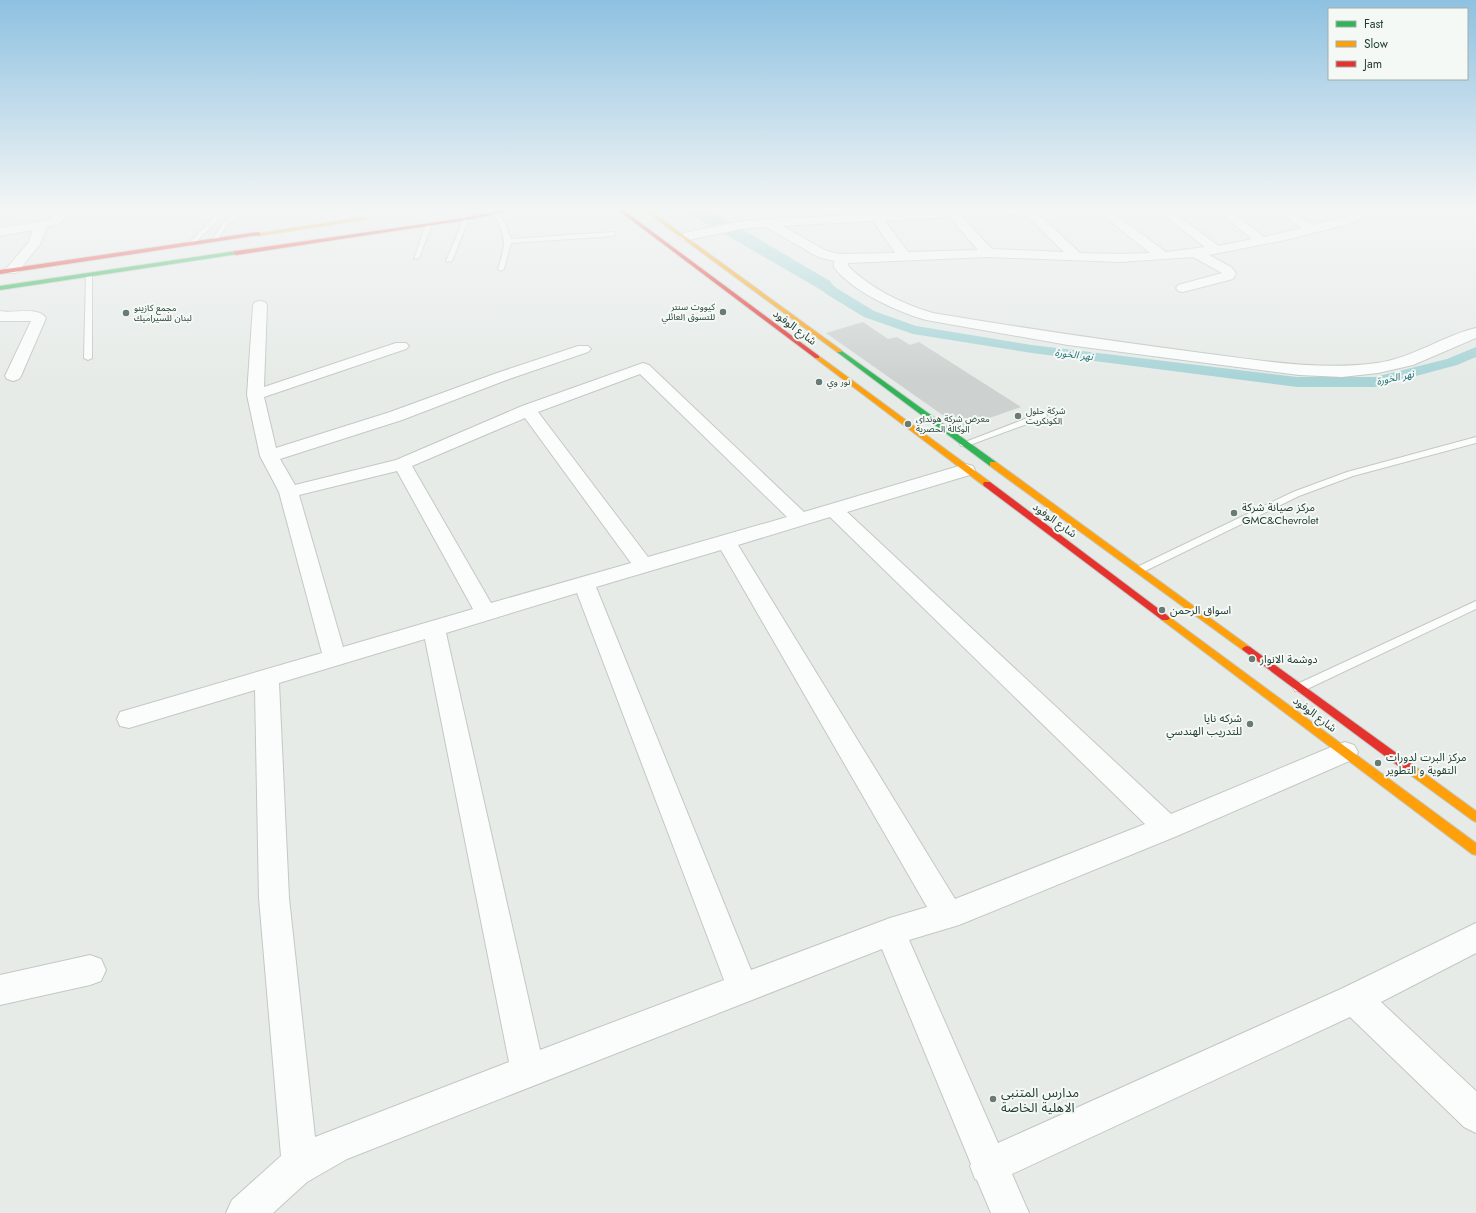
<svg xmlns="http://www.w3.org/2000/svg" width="1476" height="1213" font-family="Jost,'Noto Sans Arabic',sans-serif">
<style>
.water{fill:#a8d4d7}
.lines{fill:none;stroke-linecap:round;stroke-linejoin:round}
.canal{fill:#a8d4d7;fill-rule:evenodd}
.building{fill:#cdd2d0}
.lane-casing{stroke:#c3c8c5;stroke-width:2}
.street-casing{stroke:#c3c8c5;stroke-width:2}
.fast-casing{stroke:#c2cac7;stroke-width:2}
.slow-casing{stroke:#c2cac7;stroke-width:2}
.jam-casing{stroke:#c2cac7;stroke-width:2}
.lane{fill:#fbfcfc;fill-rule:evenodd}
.street{fill:#fbfcfc;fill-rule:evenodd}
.fast{fill:#30b455;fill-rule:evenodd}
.slow{fill:#ff9f0a;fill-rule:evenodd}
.jam{fill:#e5322d;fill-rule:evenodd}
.poi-dot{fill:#687b74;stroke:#f4f9f6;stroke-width:1.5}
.labels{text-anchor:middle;stroke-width:4;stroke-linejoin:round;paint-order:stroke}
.far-poi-label{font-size:9px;fill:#243e35;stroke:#f4f9f6;text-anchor:start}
.far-water-label{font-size:10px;font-style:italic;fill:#1f7078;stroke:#f4f9f6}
.street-label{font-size:11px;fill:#243e35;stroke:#f4f9f6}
.poi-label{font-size:11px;fill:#243e35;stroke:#f4f9f6;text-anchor:start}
.near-poi-label{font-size:13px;fill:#243e35;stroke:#f4f9f6;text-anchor:start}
</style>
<rect width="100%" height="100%" fill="#e6ebe8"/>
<polygon class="water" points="683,210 709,210 830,281 834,287 833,292 823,291"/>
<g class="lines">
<polygon class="canal" points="810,271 815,272 838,289 874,311 916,326 1032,345 1297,377 1375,377 1447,359 1476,347 1476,357 1457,365 1375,387 1297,387 1032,353 913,334 864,317 828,295 805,278 804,275"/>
</g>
<polygon class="building" points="863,322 888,339 897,337 910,345 919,342 1021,407 961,428 826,333"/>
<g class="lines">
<g class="lane-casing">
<g id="lane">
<polygon points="218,210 224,210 221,217 193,245 189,245 189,243 216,215"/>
<polygon points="239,210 246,210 227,225 217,241 213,241 212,240 223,223"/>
<path d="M496 211 504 222 511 239 613 232 616 234 613 236 511 243 504 269 501 271 498 269C506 244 507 236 493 213Z"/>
<polygon points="464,218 469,219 452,261 447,262 446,261"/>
<polygon points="429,222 432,224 419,258 414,259 426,224"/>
<polygon points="89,273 92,275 92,358 88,360 84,358 86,275"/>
<polygon points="1043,412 1047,415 1046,417 967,446 961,446 960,444"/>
<polygon points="1476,437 1476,443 1353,476 1299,496 1143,572 1135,572 1134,570 1135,568 1293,492 1347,472"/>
<polygon points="1476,601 1476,609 1303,691 1295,691 1293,688 1295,685"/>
</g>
</g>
<g class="street-casing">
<g id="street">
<polygon points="57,210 69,210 61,223 47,227 40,244 17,273 7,273 5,270 28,243 33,230 0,236 0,228 48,220 52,218"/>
<path d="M865 210H877L880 214 943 210H1034L1080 253 1120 254 1150 253 1096 210H1109L1166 252 1205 247 1157 210H1170L1219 246 1252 239 1216 210H1229L1264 237 1302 228 1275 210H1289L1314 225 1341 218 1360 210H1376L1374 213 1349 224 1285 240 1209 255 1231 267 1236 273 1233 279 1183 292 1178 291 1176 288 1178 285 1222 273 1193 257 1120 262 988 257 848 263V266C870 288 902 304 933 313 1022 328 1112 341 1202 353 1260 360 1318 371 1377 363 1413 358 1442 336 1476 328V338L1413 365 1378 373 1342 377 1299 375 1068 345 926 320C898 312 851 291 834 267V261L818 257 766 227 741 229 684 241 678 237 684 233 741 221 868 214ZM1022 211 1064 252 992 249 962 217 1016 214ZM949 217 978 250 908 252 885 221ZM873 221 895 253 840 254 827 251 782 226Z"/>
<path d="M260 301 265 302 267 305 264 387 396 343H406L409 346 406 349 264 397 276 448 390 412 497 373 578 346H588L591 349 588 352 509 379 402 420 280 459 295 485 396 460 522 406 643 363 649 365 804 512 959 466 966 464 973 466 975 470 973 474 847 512 1171 814 1336 745 1345 742 1354 745 1358 752 1354 759 1177 836 959 925 909 940 998 1143 1343 988 1476 923V953L1381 1002 1476 1091V1133L1464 1127 1350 1017 1012 1174 1029 1213H991L977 1180 975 1179 970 1166 971 1164 882 949 347 1159 307 1182 273 1213H226L232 1200 281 1156 259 898 255 690 129 728 120 726 117 719 120 712 322 653 279 492 260 456 247 395 253 305 255 302ZM640 374 787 517 648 557 538 412ZM525 418 631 563 491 603 412 466ZM397 471 473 609 343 647 299 495ZM830 517 1145 824 955 899 738 545ZM721 550 927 907 890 918 751 970 596 587ZM577 593 724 980 540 1050 446 633ZM425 639 509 1062 315 1137 289 898 279 683Z"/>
<path d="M0 311C13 314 38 306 46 318L21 376 19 379 13 381 7 379 5 376 31 321H0Z"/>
<polygon points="90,955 101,959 106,970 101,981 90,985 0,1005 0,975"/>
</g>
</g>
<g class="fast-casing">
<g id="fast">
<polygon points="236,251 238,252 238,254 0,290 0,286"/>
<polygon points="839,349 996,462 996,466 990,466 837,352 837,350"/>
</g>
</g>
<g class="slow-casing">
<g id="slow">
<polygon points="644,210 649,210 841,350 841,352 837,352"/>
<polygon points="365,217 367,218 367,219 258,236 255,234"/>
<polygon points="815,356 819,356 990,482 991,484 990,486 984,486 815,358"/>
<polygon points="990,462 996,462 1250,647 1252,649 1250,651 1244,651 990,466"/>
<polygon points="1165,615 1168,616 1476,843 1476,855 1472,854 1162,620 1160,618"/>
<polygon points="1409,764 1413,765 1476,811 1476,822 1472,820 1405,771 1404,768 1405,765"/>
</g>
</g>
<g class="jam-casing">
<g id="jam">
<polygon points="505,210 514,210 466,220 236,255 233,253 236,251 466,218"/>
<polygon points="618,210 623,210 819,356 819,358 815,358"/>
<polygon points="258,232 261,234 260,235 0,274 0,270"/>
<polygon points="984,482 990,482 1168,616 1170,618 1168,620 1162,620 984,486 983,484"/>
<polygon points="1247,646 1250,647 1413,765 1414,768 1413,771 1409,772 1405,771 1244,651 1242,649 1244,647"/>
</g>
</g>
<use href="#lane" class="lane"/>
<use href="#street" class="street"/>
<use href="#fast" class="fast"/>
<use href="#slow" class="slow"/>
<use href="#jam" class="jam"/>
</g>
<linearGradient id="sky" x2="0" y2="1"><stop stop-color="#8ec1e1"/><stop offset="0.55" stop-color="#f4f6f5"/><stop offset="1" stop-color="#f4f6f5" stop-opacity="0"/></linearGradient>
<rect width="1476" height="380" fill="url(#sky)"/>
<g class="poi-dot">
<circle cx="723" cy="312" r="4"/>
<circle cx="126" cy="313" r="4"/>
<circle cx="819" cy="382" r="4"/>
<circle cx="1018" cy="416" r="4"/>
<circle cx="908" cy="424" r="4"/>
<circle cx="1234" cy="513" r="4"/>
<circle cx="1162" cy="610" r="4"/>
<circle cx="1252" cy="659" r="4"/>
<circle cx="1250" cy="724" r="4"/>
<circle cx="1378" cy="763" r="4"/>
<circle cx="993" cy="1099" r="4"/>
</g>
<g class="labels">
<g class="far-poi-label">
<text x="715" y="310" text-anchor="end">كيووت سنتر<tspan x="715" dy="10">للتسوق العائلي</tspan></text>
<text x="134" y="311">مجمع كازينو<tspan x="134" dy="10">لبنان للسيراميك</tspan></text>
<text x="827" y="385">نور وي</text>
<text x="1026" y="414">شركة حلول<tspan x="1026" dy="10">الكونكريت</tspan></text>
<text x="916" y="422">معرض شركة هونداي<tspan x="916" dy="10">الوكالة الحصرية</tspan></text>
</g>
<g class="far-water-label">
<text transform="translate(1074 354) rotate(7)" y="4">نهر الخورة</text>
<text transform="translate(1395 377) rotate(-12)" y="4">نهر الخورة</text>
</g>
<g class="street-label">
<text transform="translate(795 327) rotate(37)" y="4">شارع الوفود</text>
<text transform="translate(1055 520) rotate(36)" y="4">شارع الوفود</text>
<text transform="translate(1315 714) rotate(37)" y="4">شارع الوفود</text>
</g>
<g class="poi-label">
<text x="1242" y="511">مركز صيانة شركة<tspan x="1242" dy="13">GMC&amp;Chevrolet</tspan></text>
<text x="1170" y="614">اسواق الرحمن</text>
<text x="1260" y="663">دوشمة الانوار</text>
<text x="1242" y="722" text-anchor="end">شركه نايا<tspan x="1242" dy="13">للتدريب الهندسي</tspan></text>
<text x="1386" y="761">مركز البرت لدورات<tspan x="1386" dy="13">التقوية و التطوير</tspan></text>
</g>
<g class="near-poi-label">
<text x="1001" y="1097">مدارس المتنبي<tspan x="1001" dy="15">الاهلية الخاصة</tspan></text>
</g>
</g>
<rect x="1328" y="8" width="140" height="72" fill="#f4f9f6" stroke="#a1aea9"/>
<rect x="1336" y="21" width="20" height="6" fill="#30b455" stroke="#a1aea9"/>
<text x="1364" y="28" font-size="12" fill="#243e35">Fast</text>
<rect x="1336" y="41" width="20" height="6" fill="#ff9f0a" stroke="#a1aea9"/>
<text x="1364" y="48" font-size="12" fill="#243e35">Slow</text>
<rect x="1336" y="61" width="20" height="6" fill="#e5322d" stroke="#a1aea9"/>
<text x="1364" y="68" font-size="12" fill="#243e35">Jam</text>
</svg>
